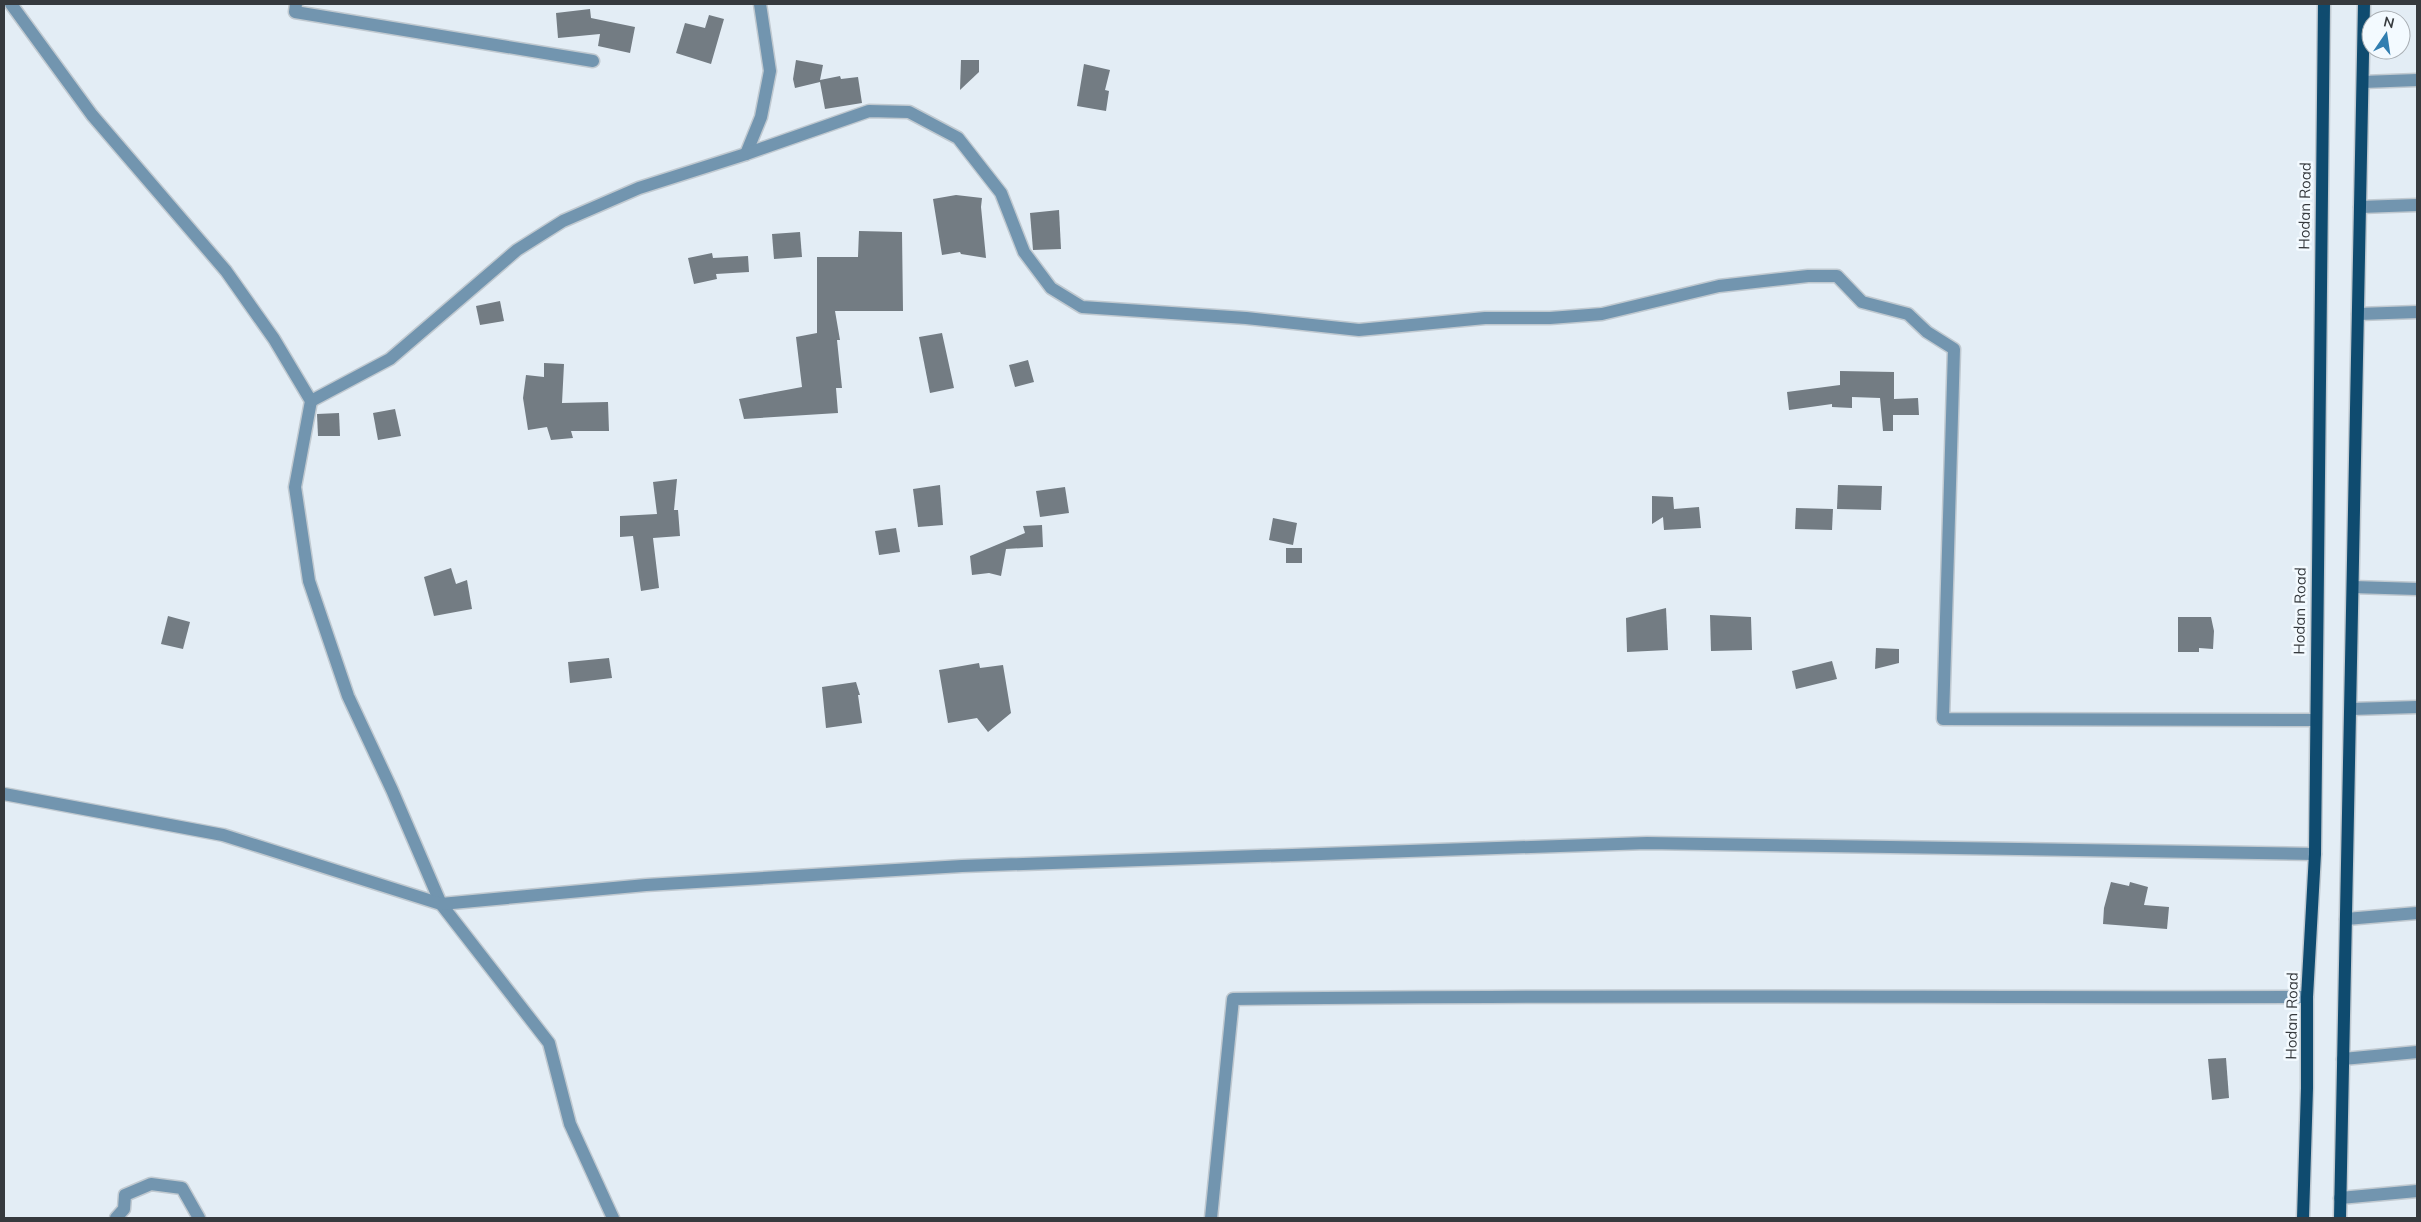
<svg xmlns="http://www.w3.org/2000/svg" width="2421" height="1222" font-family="Mulish,sans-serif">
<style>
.building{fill:#737c83}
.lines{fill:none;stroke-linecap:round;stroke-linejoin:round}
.minor-casing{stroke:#c0c9d0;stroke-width:15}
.major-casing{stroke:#c0c9d0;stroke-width:15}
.minor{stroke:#7295af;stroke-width:12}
.major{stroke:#0f4b6f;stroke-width:12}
.labels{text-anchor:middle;stroke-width:5;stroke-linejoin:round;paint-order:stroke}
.street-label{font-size:15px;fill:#363a3e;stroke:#f3faff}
</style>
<rect width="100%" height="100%" fill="#e3edf5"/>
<g class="building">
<polygon points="590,9 591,18 635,27 630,53 598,46 600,34 558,38 556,13"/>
<polygon points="709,15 724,19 711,64 676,53 685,23 705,28"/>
<polygon points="796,60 823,65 820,80 840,76 841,79 858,77 862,103 825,109 820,82 795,88 793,79"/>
<polygon points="961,60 979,60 979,72 960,90"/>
<polygon points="1084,64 1110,70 1105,90 1109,91 1106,111 1077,106"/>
<polygon points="956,195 982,198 981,207 986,258 961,254 960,252 942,255 933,199"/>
<polygon points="1059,210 1061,249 1033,250 1030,213"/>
<polygon points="859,231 902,232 903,311 835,311 840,340 837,340 842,388 836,388 838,413 744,419 739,399 802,387 796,337 817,333 817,257 858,257"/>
<polygon points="800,232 802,257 774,259 772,234"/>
<polygon points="712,253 713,258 748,256 749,272 716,274 717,279 694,284 688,258"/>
<polygon points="500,301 504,321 480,325 476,306"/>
<polygon points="942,333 954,388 930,393 919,337"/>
<polygon points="1028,360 1034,382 1015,387 1009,365"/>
<polygon points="544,363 564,364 562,403 608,402 609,431 571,431 573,438 551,440 547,427 528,430 523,398 526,375 544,377"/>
<polygon points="1840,371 1894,372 1894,399 1918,398 1919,415 1893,415 1893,431 1883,431 1880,398 1852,397 1852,408 1832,407 1832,404 1789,410 1787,392 1840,385"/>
<polygon points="395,409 401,436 378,440 373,413"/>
<polygon points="339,413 340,436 318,436 317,414"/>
<polygon points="677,479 674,510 678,510 680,536 653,538 659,588 641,591 633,536 620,537 620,516 657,514 653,482"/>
<polygon points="940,485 943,525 918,527 913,489"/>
<polygon points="1838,485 1882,486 1881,510 1837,509"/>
<polygon points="1065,487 1069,513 1040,517 1036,491"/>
<polygon points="1652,496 1673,497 1674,509 1699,507 1701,528 1664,530 1663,517 1652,524"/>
<polygon points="1796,508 1833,509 1832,530 1795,529"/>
<polygon points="1273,518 1297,523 1293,545 1269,540"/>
<polygon points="1042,525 1043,547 1006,549 1001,576 989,573 972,575 970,556 1025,533 1023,526"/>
<polygon points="896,528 900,552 879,555 875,531"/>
<rect x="1286" y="548" width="16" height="15"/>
<polygon points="451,568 456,584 467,580 472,609 434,616 424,577"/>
<polygon points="1666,608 1668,650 1627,652 1626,618"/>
<polygon points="1710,615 1751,617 1752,650 1711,651"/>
<polygon points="168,616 190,622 183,649 161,644"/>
<polygon points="2178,617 2211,617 2214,631 2213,649 2199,648 2199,652 2178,652"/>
<polygon points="1876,648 1899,649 1899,663 1875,669"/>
<polygon points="609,658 612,678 570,683 568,662"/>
<polygon points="1832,661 1837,679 1796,689 1792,671"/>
<polygon points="979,663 980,668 1003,665 1011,713 988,732 977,718 948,723 939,670"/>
<polygon points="856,682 860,695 858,695 862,723 826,728 822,687"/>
<polygon points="2111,882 2129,886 2130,882 2148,887 2144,905 2169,907 2167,929 2103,924 2104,908"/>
<polygon points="2226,1058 2229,1098 2212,1100 2208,1059"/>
</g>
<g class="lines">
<g class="minor-casing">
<g id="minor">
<polyline points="11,4 92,115 226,271 274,339 311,401 295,487 309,581 348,696 392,790 441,904 549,1043 570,1124 613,1218"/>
<polyline points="296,4 295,12 593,61"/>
<polyline points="2363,82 2417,80"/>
<polyline points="746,154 761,117 770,71 760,4"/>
<polyline points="2360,207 2417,205"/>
<polyline points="2358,314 2417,312"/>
<polyline points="311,401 390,359 517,250 563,221 639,188 746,154 869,111 909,112 958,138 1001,193 1024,252 1051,288 1082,307 1246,318 1359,330 1485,318 1550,318 1602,314 1719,286 1808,276 1837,276 1862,302 1908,314 1927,332 1954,349 1943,719 2315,720"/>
<polyline points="2353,587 2417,589"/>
<polyline points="2351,709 2417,707"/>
<polyline points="4,794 223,835 441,904 646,885 962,866 1647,843 2315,854"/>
<polyline points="2346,919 2417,913"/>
<polyline points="2343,1059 2417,1052"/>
<polyline points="2340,1198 2417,1191"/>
<polyline points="116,1218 124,1209 125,1195 151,1184 182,1188 199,1218"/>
<path d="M1211 1218 1233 999C1591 994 1949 998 2307 997"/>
</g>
</g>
<g class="major-casing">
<g id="major">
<polyline points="2303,1218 2307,1088 2307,997 2315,854 2324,4"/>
<polyline points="2340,1218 2364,4"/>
</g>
</g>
<use href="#minor" class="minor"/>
<use href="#major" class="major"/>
</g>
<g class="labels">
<g class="street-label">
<text transform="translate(2305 206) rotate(-89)" y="5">Hodan Road</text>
<text transform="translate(2300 611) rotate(-89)" y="5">Hodan Road</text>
<text transform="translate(2292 1016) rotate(-89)" y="5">Hodan Road</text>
</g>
</g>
<rect width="2421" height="1222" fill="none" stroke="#363a3e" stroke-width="10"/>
<g transform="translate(2386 35) rotate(13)"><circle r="24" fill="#f3faff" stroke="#a7adb2"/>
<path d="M0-4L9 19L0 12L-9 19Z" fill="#317eb0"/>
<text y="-8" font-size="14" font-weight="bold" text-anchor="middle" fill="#363a3e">N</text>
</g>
</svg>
